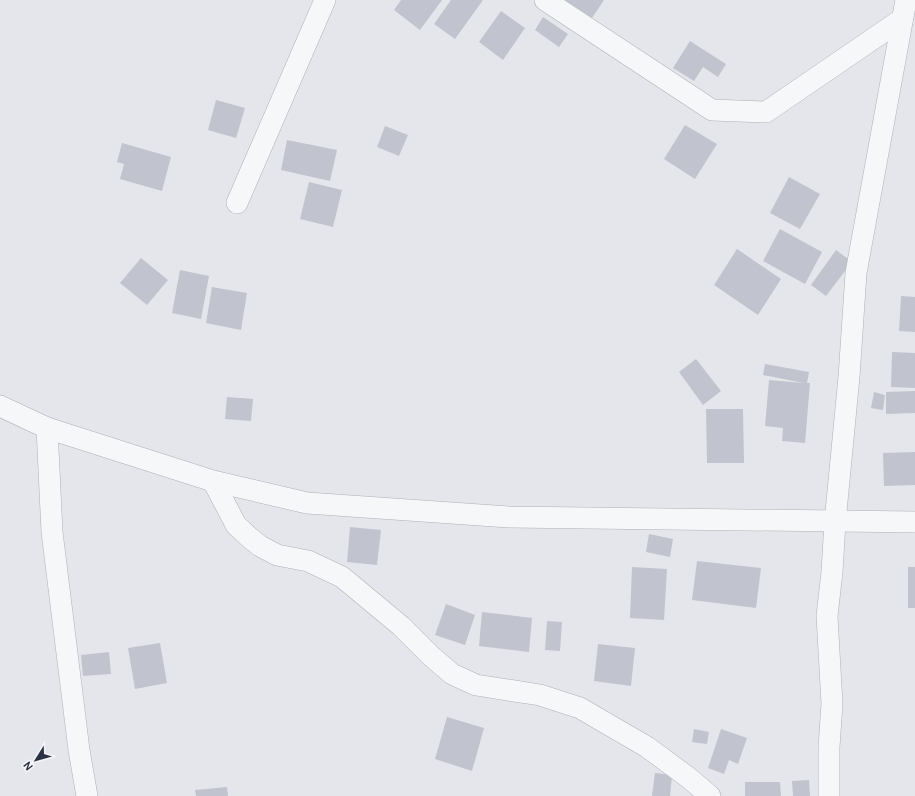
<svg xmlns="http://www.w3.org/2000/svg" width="915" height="796" font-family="Cabin,sans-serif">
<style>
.building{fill:#c1c4ce}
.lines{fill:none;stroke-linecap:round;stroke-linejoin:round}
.minor-casing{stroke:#adb0b9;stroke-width:22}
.minor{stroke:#f6f7f9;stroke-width:21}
</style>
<rect width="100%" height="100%" fill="#e4e6eb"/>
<g class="building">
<polygon points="401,0 442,0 420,30 394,10"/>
<polygon points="451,0 483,0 455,39 434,24"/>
<polygon points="565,0 604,0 592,18"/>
<polygon points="501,11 525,28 503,60 479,42"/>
<polygon points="543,17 568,34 559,47 535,30"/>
<polygon points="690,41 726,64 718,77 703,67 694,81 673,68"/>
<polygon points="216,100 245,108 236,138 208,130"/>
<polygon points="685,125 717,144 695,179 664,159"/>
<polygon points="385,126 408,135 399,156 377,147"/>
<polygon points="287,140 337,150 330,181 281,170"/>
<polygon points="122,143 171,157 162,191 120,179 124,164 117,162"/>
<polygon points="789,177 820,194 800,229 770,213"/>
<polygon points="309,182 342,190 333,227 300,219"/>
<polygon points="780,229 822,252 805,284 763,261"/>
<polygon points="737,249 781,279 758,315 714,285"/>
<polygon points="836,250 852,262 826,296 811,285"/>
<polygon points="141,258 168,280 147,305 120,283"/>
<polygon points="180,270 209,276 201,319 172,313"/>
<polygon points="212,287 247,293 241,330 206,323"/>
<polygon points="901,296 915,297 915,332 899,331"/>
<polygon points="892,352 915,353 915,388 891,387"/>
<polygon points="696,359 721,391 703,405 679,372"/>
<polygon points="765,364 809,372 807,383 810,383 805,443 782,441 783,428 765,426 769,380 804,383 763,375"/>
<polygon points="915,391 915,413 886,414 886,392"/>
<polygon points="874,392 885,395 883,410 871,408"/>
<polygon points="227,397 253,399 251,421 225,419"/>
<polygon points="706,409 743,409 744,463 707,463"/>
<polygon points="915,452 915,485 884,486 883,453"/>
<polygon points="350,527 381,530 377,565 347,562"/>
<polygon points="649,534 673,539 670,557 646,552"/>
<polygon points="697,561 761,568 756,608 692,600"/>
<polygon points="632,567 667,569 664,620 630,618"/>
<rect x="908" y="567" width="7" height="41"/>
<polygon points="446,604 475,615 465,645 435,635"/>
<polygon points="482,612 532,618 529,652 479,646"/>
<polygon points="547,621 562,622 560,651 545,650"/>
<polygon points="160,643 167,683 135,689 128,648"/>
<polygon points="598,644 635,648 631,686 594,681"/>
<polygon points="109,652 111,674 83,676 81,655"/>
<polygon points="447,717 484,728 472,771 435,759"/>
<polygon points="694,729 709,732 707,744 692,742"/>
<polygon points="721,729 747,738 738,764 729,760 724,774 708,768"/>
<polygon points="655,773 672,775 670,796 652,796"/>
<polygon points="809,780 810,796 793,796 792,781"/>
<polygon points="745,782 780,782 781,796 745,796"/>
<polygon points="227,787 228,796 196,796 195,790"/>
</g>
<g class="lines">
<g class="minor-casing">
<g id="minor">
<polyline points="545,0 712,110 766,112 902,19"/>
<polyline points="237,203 325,0"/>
<polyline points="0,406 47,428 213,481 307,503 509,517 915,522"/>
<polyline points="47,428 52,532 79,750 87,796"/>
<polyline points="213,481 236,525 250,538 260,546 277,555 308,561 342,577 401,626 431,656 452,674 476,685 540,695 580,708 647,747 689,778 710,796"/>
<polyline points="829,796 829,747 832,704 827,616 832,572 835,522 849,377 856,273 906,0"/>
</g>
</g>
<use href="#minor" class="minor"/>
</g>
<g transform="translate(36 760) rotate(233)" stroke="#f3f5f8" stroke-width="3" paint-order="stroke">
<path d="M0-3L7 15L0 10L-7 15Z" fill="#2c3243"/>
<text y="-6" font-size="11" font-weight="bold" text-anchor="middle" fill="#2c3243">N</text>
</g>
</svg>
